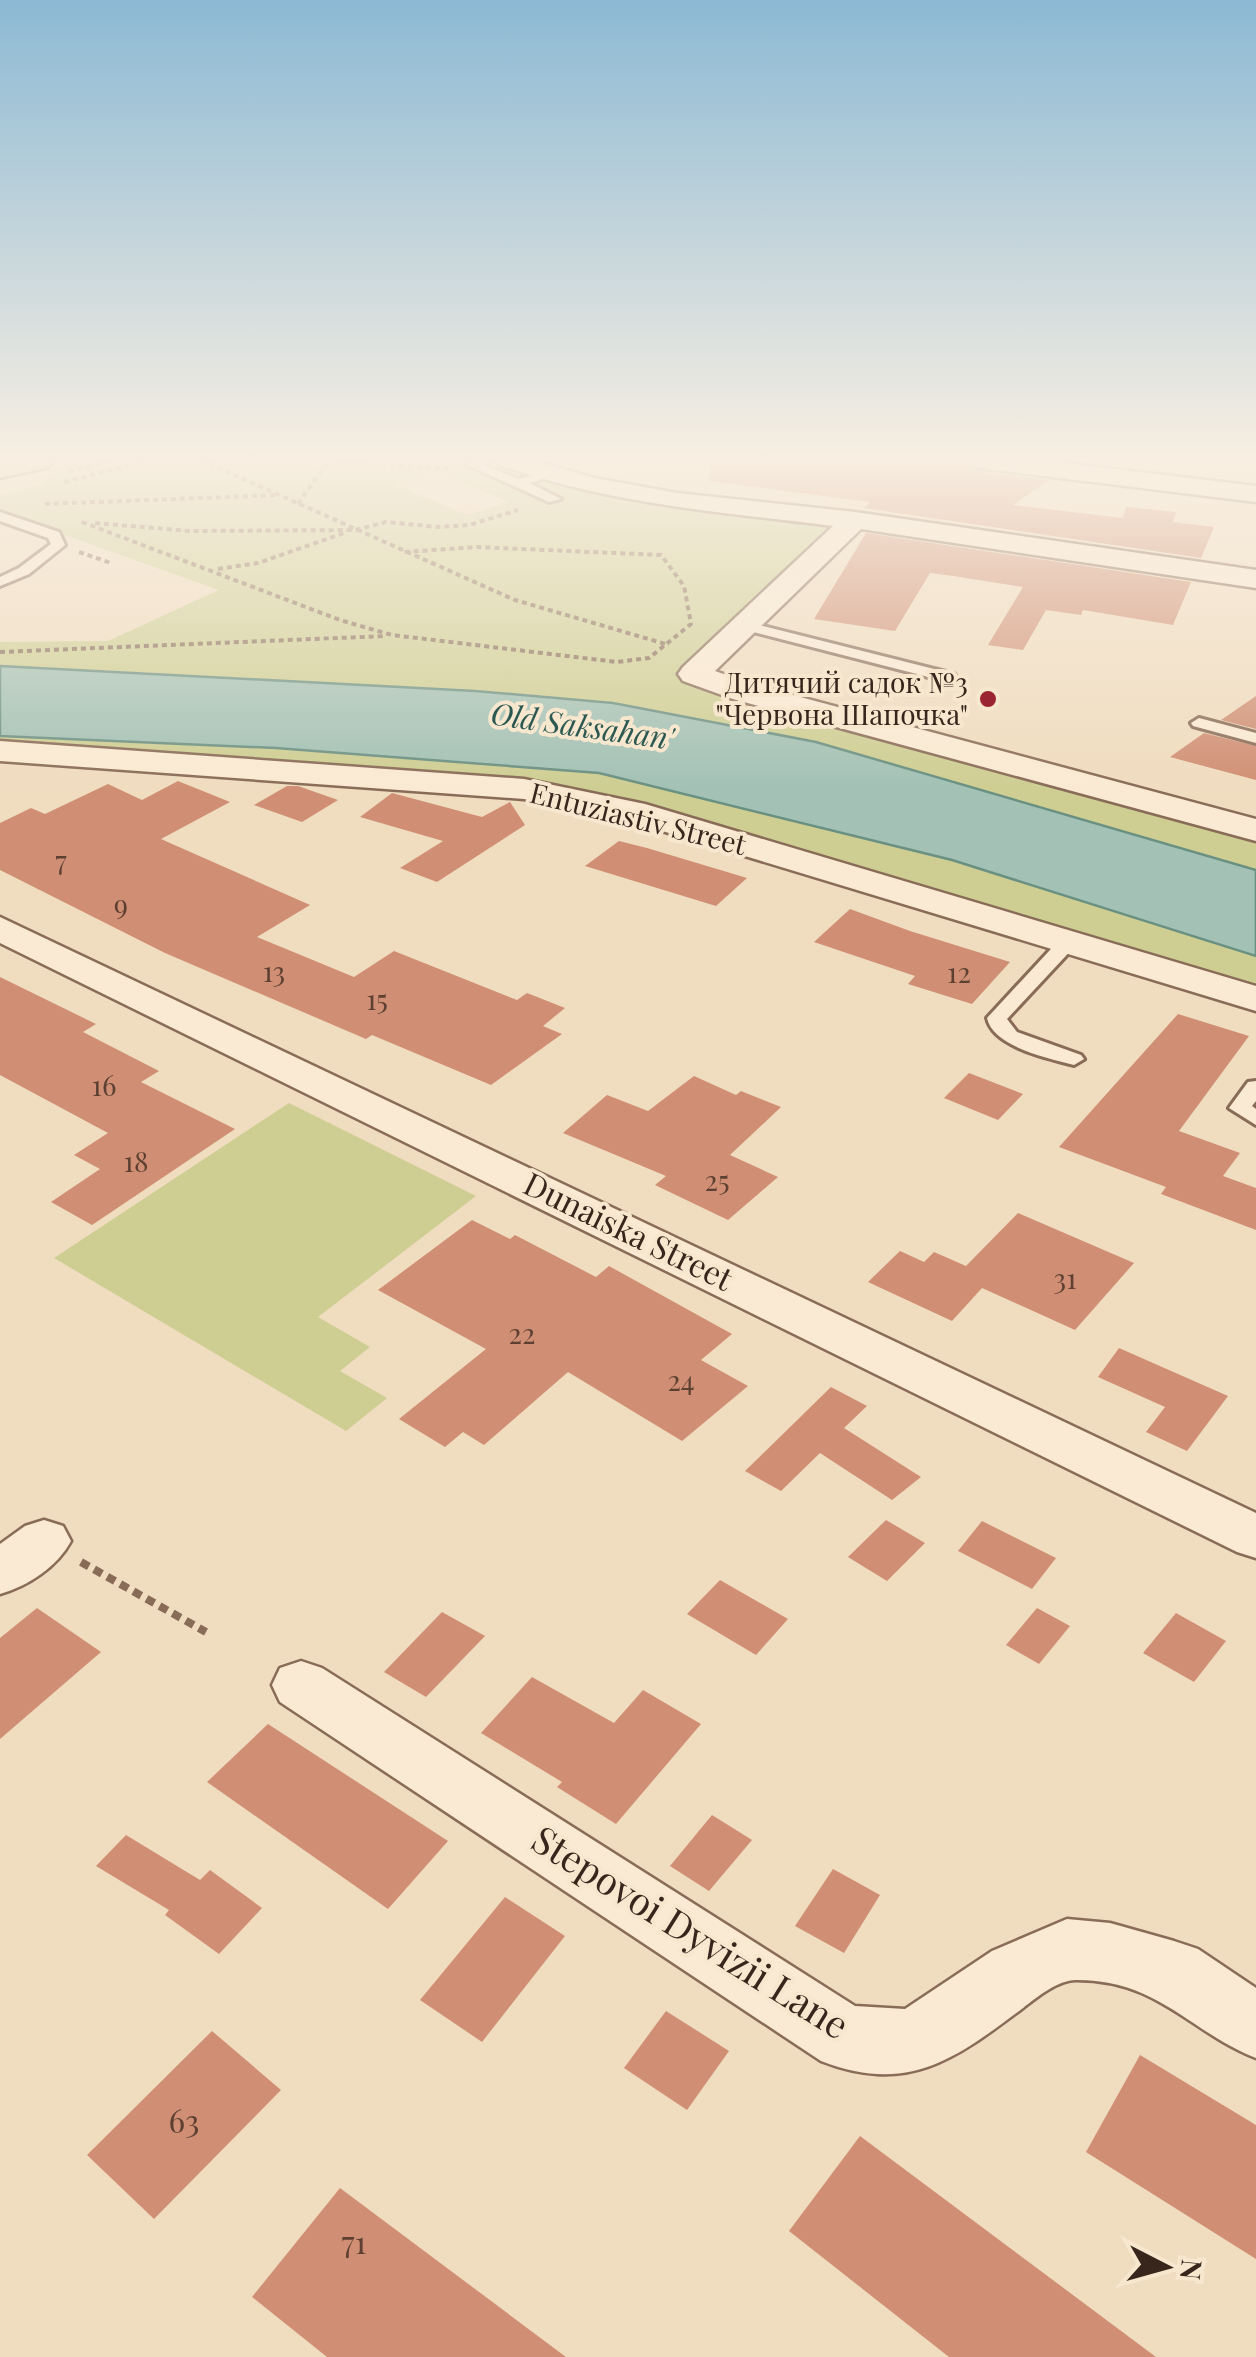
<svg xmlns="http://www.w3.org/2000/svg" width="1256" height="2357" font-family="'Playfair Display',serif">
<style>
.green{fill:#cece93;fill-rule:evenodd}
.water{fill:#a3c1b5;stroke:#6a9082;stroke-width:2.5}
.building{fill:#d08f74}
.lines{fill:none;stroke-linecap:round;stroke-linejoin:round}
.lane-casing{stroke:#896c57;stroke-width:6}
.street-casing{stroke:#896c57;stroke-width:5}
.primary-casing{stroke:#573b2c;stroke-width:5}
.path-far1{stroke:#896c57;stroke-width:4;stroke-dasharray:5 4;stroke-linecap:butt}
.path{stroke:#896c57;stroke-width:8;stroke-dasharray:9 6;stroke-linecap:butt}
.lane{fill:#faead3;fill-rule:evenodd}
.street{fill:#faead3;fill-rule:evenodd}
.primary{fill:#f5cc95;fill-rule:evenodd}
.poi-dot{fill:#9b2432;stroke:#f7e7cf;stroke-width:4}
.labels{text-anchor:middle;stroke-width:8;stroke-linejoin:round;paint-order:stroke}
.far-poi-label{font-size:28px;fill:#38261c;stroke:#f7e7cf;text-anchor:end}
.far-street-label{font-size:28px;fill:#38261c;stroke:#f7e7cf}
.number-label{font-size:28px;fill:#5e4032}
.far-water-label{font-size:30px;font-style:italic;fill:#2b5951;stroke:#f7e7cf}
.street-label{font-size:32px;fill:#38261c;stroke:#f7e7cf}
.near-number-label{font-size:32px;fill:#5e4032}
.near-street-label{font-size:38px;fill:#38261c;stroke:#f7e7cf}
</style>
<rect width="100%" height="100%" fill="#f0dcbf"/>
<g class="green">
<path d="M73 460H494C605 504 728 508 846 522L690 667 1256 830V870L816 742 613 703 475 691 0 666V642L108 641 219 590 0 512V496L45 484 40 479 56 475 50 471ZM439 472 508 502 468 515 394 485Z"/>
<polygon points="0,736 276,748 599,773 952,860 1256,956 1256,999 524,789 0,751"/>
<polygon points="289,1103 476,1196 318,1317 370,1347 340,1371 387,1398 346,1431 54,1258"/>
</g>
<polygon class="water" points="0,666 475,691 613,703 816,742 1256,870 1256,956 952,860 599,773 276,748 0,736"/>
<g class="building">
<polygon points="710,460 964,462 979,472 1049,480 1013,505 1123,518 1126,507 1176,512 1173,522 1214,527 1201,558 864,508 870,502 709,481"/>
<polygon points="866,533 1191,582 1173,625 1083,610 1081,615 1046,610 1023,650 988,645 1023,587 953,576 930,573 895,631 814,619"/>
<polygon points="1256,696 1256,729 1221,720"/>
<polygon points="1204,733 1256,746 1256,780 1170,757"/>
<polygon points="178,781 230,802 161,839 310,905 257,937 354,977 394,951 517,1000 527,993 565,1008 543,1026 562,1034 491,1085 372,1035 366,1039 165,953 0,870 0,823 31,808 45,814 108,784 142,800"/>
<polygon points="287,786 298,786 338,800 302,822 254,805"/>
<polygon points="392,793 482,817 510,802 525,825 437,882 400,868 443,841 360,817"/>
<polygon points="619,841 647,848 747,878 716,906 585,866"/>
<polygon points="850,909 910,931 1010,962 972,1004 908,984 915,976 814,942"/>
<polygon points="0,977 96,1024 83,1032 159,1071 141,1082 235,1129 92,1225 51,1202 100,1169 74,1155 108,1133 0,1075"/>
<polygon points="1178,1014 1249,1036 1179,1131 1240,1153 1223,1176 1256,1188 1256,1230 1161,1194 1166,1187 1059,1147"/>
<polygon points="969,1073 1023,1094 998,1120 944,1098"/>
<polygon points="694,1076 736,1095 741,1091 781,1107 730,1155 778,1177 728,1220 655,1185 666,1176 563,1133 607,1095 648,1111"/>
<polygon points="1018,1213 1134,1263 1075,1330 982,1288 952,1321 868,1282 900,1251 924,1262 934,1252 966,1266"/>
<polygon points="472,1220 510,1239 515,1235 596,1277 609,1266 732,1334 701,1360 748,1386 682,1441 568,1372 484,1445 463,1432 445,1447 399,1419 486,1349 378,1290"/>
<polygon points="1119,1348 1228,1396 1187,1451 1146,1432 1165,1407 1098,1377"/>
<polygon points="831,1387 867,1406 844,1428 921,1477 892,1500 820,1453 781,1491 745,1471"/>
<polygon points="886,1520 925,1543 887,1581 848,1557"/>
<polygon points="982,1521 1056,1558 1032,1589 958,1551"/>
<polygon points="720,1580 788,1619 756,1655 687,1614"/>
<polygon points="37,1608 101,1652 0,1739 0,1638"/>
<polygon points="1037,1608 1070,1626 1039,1664 1006,1645"/>
<polygon points="442,1612 485,1636 426,1697 384,1672"/>
<polygon points="1176,1613 1226,1641 1194,1682 1143,1653"/>
<polygon points="532,1677 614,1723 643,1690 701,1724 616,1824 557,1787 562,1782 481,1733"/>
<polygon points="268,1724 448,1841 388,1909 207,1782"/>
<polygon points="712,1815 752,1840 709,1891 670,1866"/>
<polygon points="126,1835 200,1880 210,1870 262,1908 219,1954 165,1915 169,1910 96,1866"/>
<polygon points="833,1869 880,1895 844,1953 795,1926"/>
<polygon points="505,1897 565,1936 482,2042 420,2000"/>
<polygon points="666,2011 729,2051 687,2110 624,2068"/>
<polygon points="212,2031 281,2090 154,2219 87,2155"/>
<polygon points="1140,2055 1256,2125 1256,2259 1086,2152"/>
<polygon points="860,2136 1156,2357 949,2357 789,2231"/>
<polygon points="340,2188 566,2357 327,2357 252,2297"/>
</g>
<g class="lines">
<g class="lane-casing">
<g id="lane">
<polygon points="492,460 484,465 518,479 550,471 550,477 529,483 561,499 549,502 466,464 473,460"/>
<polygon points="0,512 59,532 65,545 29,574 0,586 0,577 19,568 51,544 48,538 0,521"/>
<polygon points="743,621 954,674 956,677 948,682 738,628 738,622"/>
<polygon points="1199,718 1256,733 1256,743 1193,726 1191,723"/>
<path d="M1069 935 1079 941 1076 945 1007 1019 1017 1032 1081 1055 1084 1059 1074 1065C1048 1058 993 1047 987 1018L1062 937Z"/>
<polygon points="1256,1081 1256,1101 1252,1106 1256,1109 1256,1125 1229,1108 1248,1082"/>
</g>
</g>
<g class="street-casing">
<g id="street">
<path d="M496 460H532L594 478 677 493 855 512 1256 570V588L861 529 715 671 755 685 1256 819V841L733 699 683 681 678 674 683 667 833 526C720 512 609 504 500 465Z"/>
<polygon points="967,460 1038,460 1256,486 1256,502 979,468"/>
<polygon points="0,741 524,779 645,804 1256,986 1256,1011 626,820 524,799 0,761"/>
<polygon points="0,917 1256,1513 1256,1558 1237,1552 0,943"/>
<path d="M44 1520 63 1526 71 1541C57 1567 28 1586 0 1594V1544L25 1526Z"/>
<path d="M301 1661 322 1668 855 2006 905 2009 992 1951 1067 1919 1110 1923 1174 1941 1198 1949 1256 1988V2058C1188 2031 1159 1980 1076 1980 1058 1980 1037 1997 1023 2008 955 2059 908 2095 821 2061L280 1702 272 1685 280 1668Z"/>
</g>
</g>
<g class="primary-casing">
<polygon id="primary" points="0,460 53,460 49,467 0,478"/>
</g>
<g class="path-far1">
<polyline points="201,460 515,600 669,645"/>
<polyline points="327,461 451,469"/>
<polyline points="69,471 115,460"/>
<polyline points="64,482 149,460"/>
<polyline points="45,504 278,495"/>
<polyline points="298,504 328,461"/>
<polyline points="82,522 340,620 392,635 617,662 649,658 691,624 684,586 661,555 477,547 404,552"/>
<polyline points="95,523 189,531 355,530 386,522 437,527 469,525 518,510"/>
<polyline points="79,552 111,563"/>
<polyline points="218,569 258,563 344,533"/>
<polyline points="0,652 386,636"/>
</g>
<polyline class="path" points="81,1562 206,1632"/>
<use href="#lane" class="lane"/>
<use href="#street" class="street"/>
<use href="#primary" class="primary"/>
</g>
<linearGradient id="sky" x2="0" y2="1"><stop stop-color="#8cb9d4"/><stop offset="0.58" stop-color="#f8efe2"/><stop offset="1" stop-color="#f8efe2" stop-opacity="0"/></linearGradient>
<rect width="1256" height="790" fill="url(#sky)"/>
<circle class="poi-dot" cx="988" cy="699" r="10"/>
<g class="labels">
<g class="far-poi-label">
<text x="968" y="693">Дитячий садок №3<tspan x="968" dy="32">"Червона Шапочка"</tspan></text>
</g>
<g class="far-street-label">
<text transform="translate(638 819) rotate(14)" y="10">Entuziastiv Street</text>
</g>
<g class="number-label">
<text x="61" y="871">7</text>
<text x="121" y="915">9</text>
<text x="274" y="982">13</text>
<text x="959" y="983">12</text>
<text x="377" y="1010">15</text>
<text x="104" y="1096">16</text>
<text x="136" y="1172">18</text>
<text x="717" y="1191">25</text>
<text x="1065" y="1289">31</text>
<text x="522" y="1344">22</text>
<text x="681" y="1391">24</text>
</g>
<g class="far-water-label">
<text transform="translate(582 727) rotate(8)" y="10">Old Saksahan'</text>
</g>
<g class="street-label">
<text transform="translate(628 1232) rotate(26)" y="11">Dunaiska Street</text>
</g>
<g class="near-number-label">
<text x="184" y="2133">63</text>
<text x="354" y="2254">71</text>
</g>
<g class="near-street-label">
<text transform="translate(690 1933) rotate(32)" y="13">Stepovoi Dyvizii Lane</text>
</g>
</g>
<g transform="translate(1166 2267) rotate(96)" stroke="#f7e7cf" stroke-width="8" paint-order="stroke">
<path d="M0-8L18 38L0 25L-18 38Z" fill="#38261c"/>
<text y="-15" font-size="28" font-weight="bold" text-anchor="middle" fill="#38261c">N</text>
</g>
</svg>
